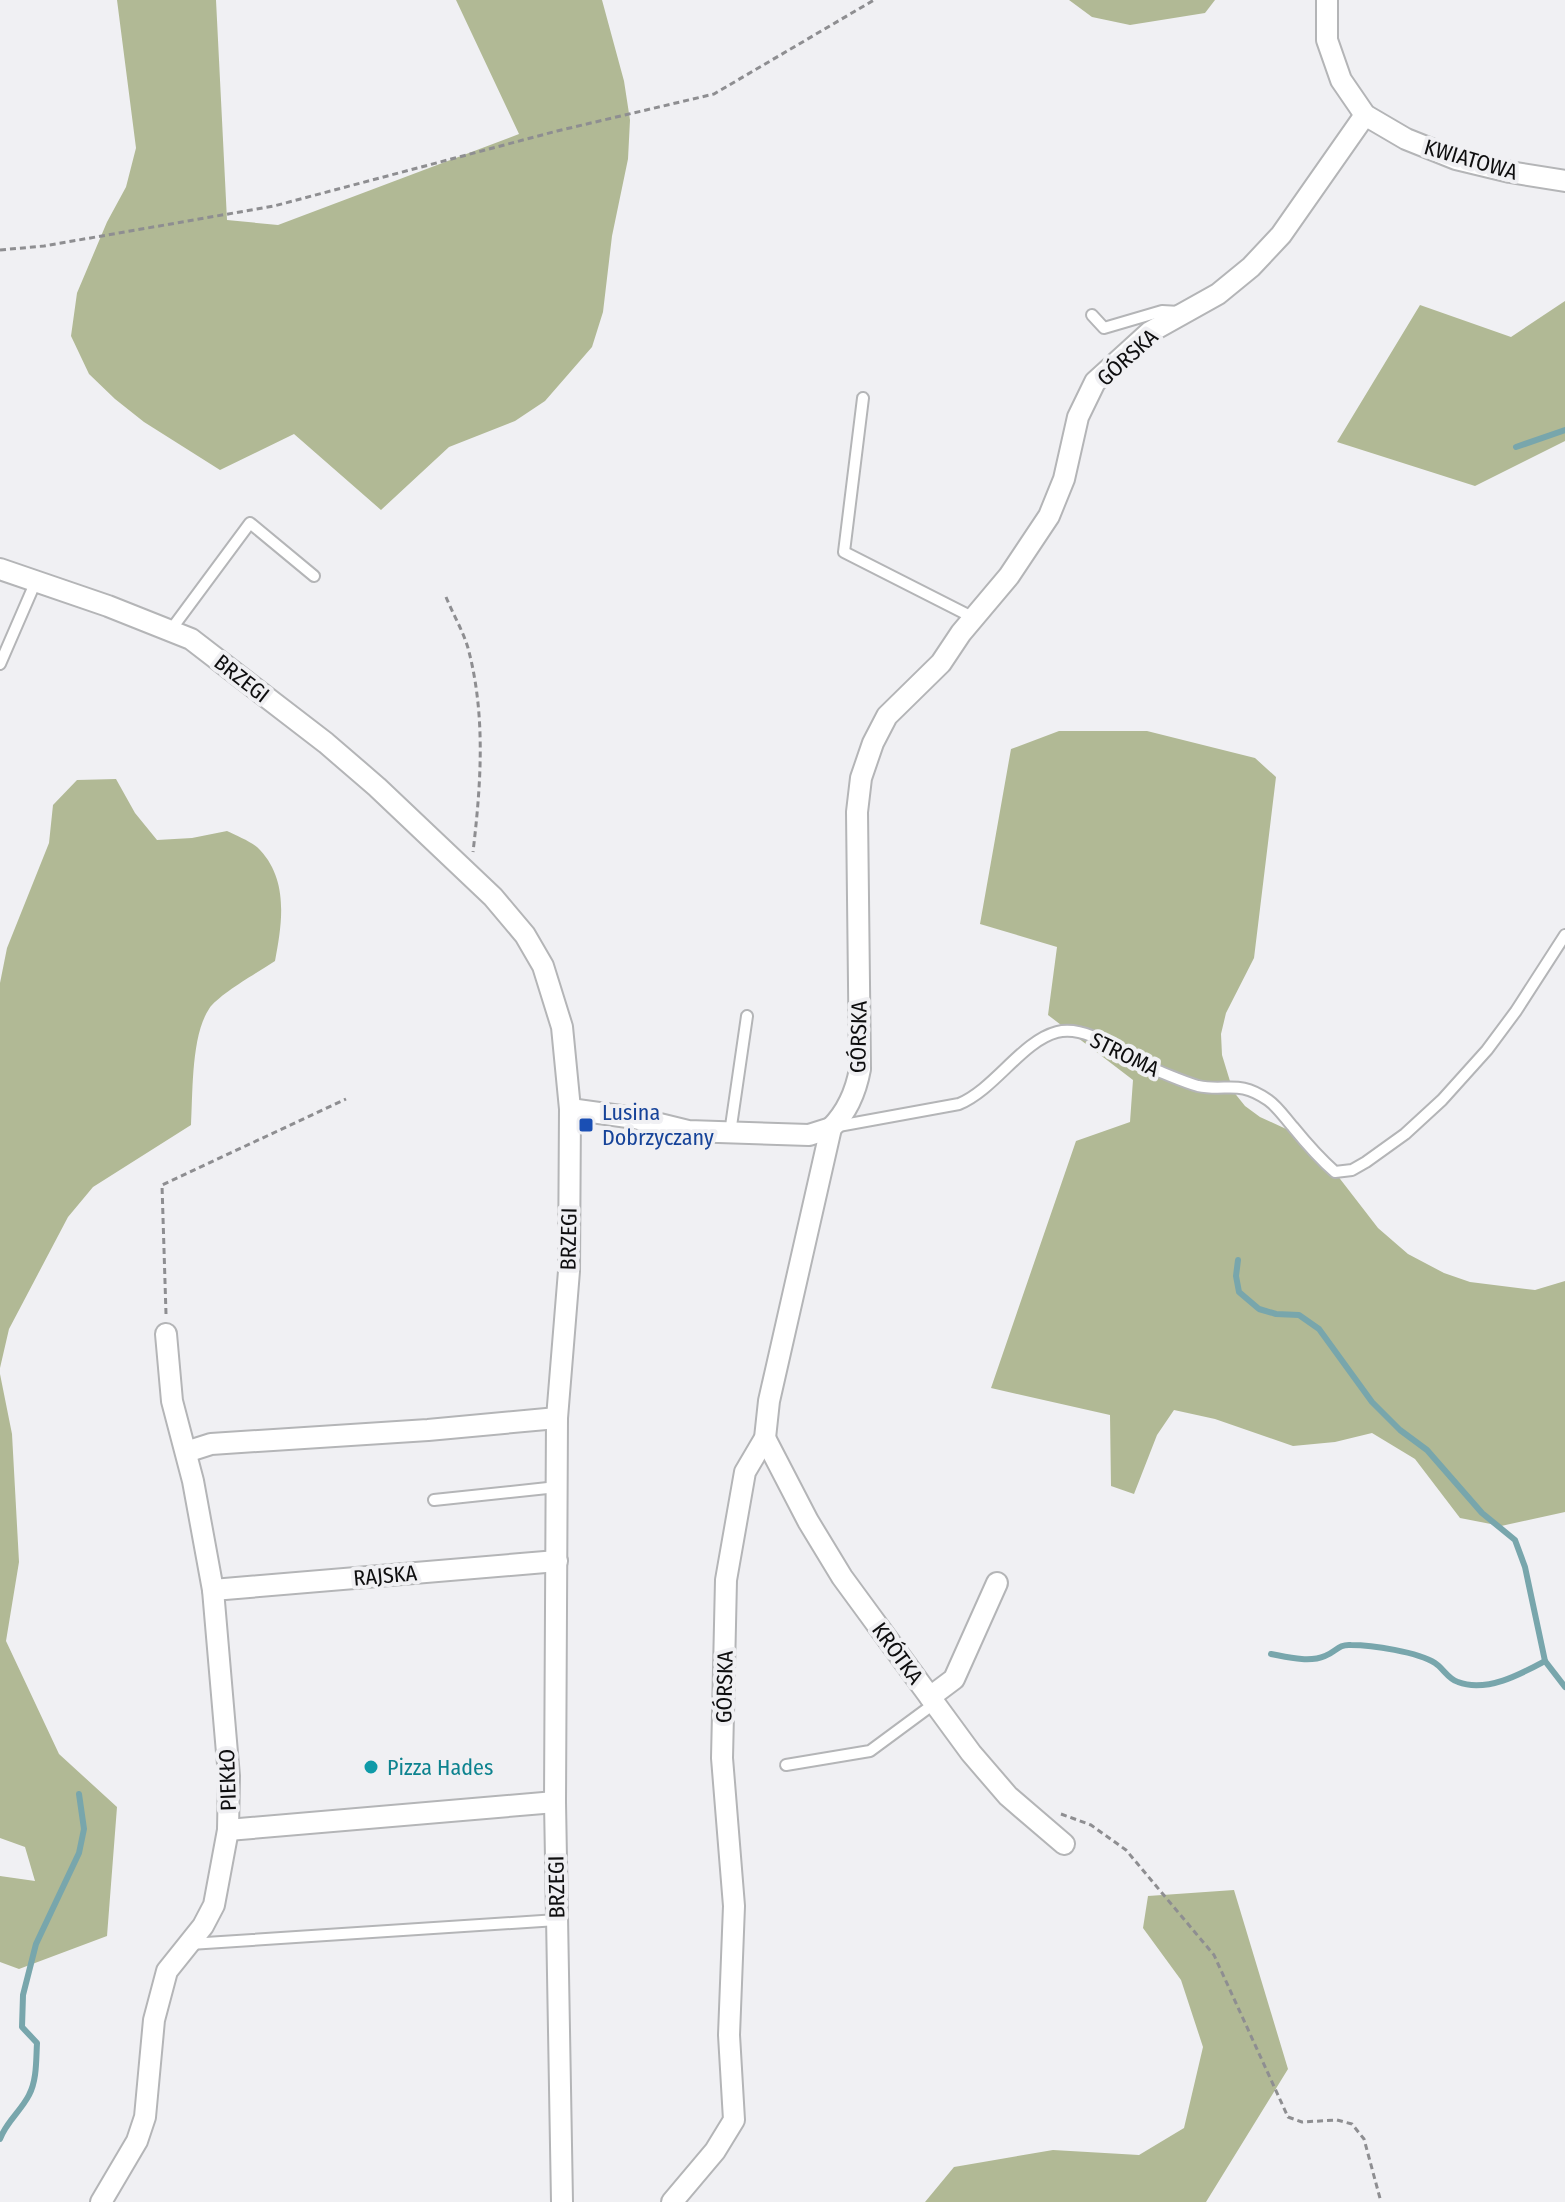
<svg xmlns="http://www.w3.org/2000/svg" width="1565" height="2202" font-family="'Fira Sans Condensed',sans-serif">
<style>
.forest{fill:#b1b995}
.lines{fill:none;stroke-linecap:round;stroke-linejoin:round}
.stream{stroke:#78a6ac;stroke-width:6}
.lane-casing{stroke:#b4b5b7;stroke-width:14}
.street-casing{stroke:#b4b5b7;stroke-width:24}
.path{stroke:#8e8e91;stroke-width:3;stroke-dasharray:6 4;stroke-linecap:butt}
.lane{stroke:#fff;stroke-width:10}
.street{stroke:#fff;stroke-width:20}
.transit-dot{fill:#1a4fb4;stroke:#f0f0f3;stroke-width:3}
.culture-dot{fill:#0f9aa8;stroke:#f0f0f3;stroke-width:3}
.labels{text-anchor:middle;stroke-width:8;stroke-linejoin:round;paint-order:stroke}
.street-label{font-size:22px;fill:#0e0e0f;stroke:#f0f0f3}
.transit-label{font-size:22px;fill:#164399;stroke:#f0f0f3;text-anchor:start}
.culture-label{font-size:22px;fill:#0d838f;stroke:#f0f0f3;text-anchor:start}
</style>
<rect width="100%" height="100%" fill="#f0f0f3"/>
<g class="forest">
<polygon points="117,0 216,0 227,220 278,225 519,134 456,0 602,0 624,81 630,120 628,159 612,236 603,312 592,347 545,401 515,421 449,447 381,510 294,434 220,470 144,422 115,399 89,374 71,336 77,293 107,222 126,187 136,148"/>
<polygon points="1069,0 1215,0 1205,13 1130,25 1092,17"/>
<polygon points="1565,301 1565,441 1475,486 1337,442 1420,305 1511,337"/>
<polygon points="1059,731 1147,731 1255,758 1276,777 1254,958 1226,1013 1221,1034 1222,1055 1233,1091 1245,1106 1260,1117 1310,1140 1378,1228 1408,1254 1444,1273 1470,1282 1535,1290 1565,1281 1565,1512 1501,1526 1460,1518 1415,1459 1372,1433 1335,1442 1293,1446 1215,1419 1174,1410 1157,1435 1134,1494 1111,1486 1110,1415 991,1388 1076,1141 1130,1122 1133,1080 1048,1015 1057,947 980,924 1011,749"/>
<path d="M116 779 135 813 157 840 192 838 227 831C237 836 253 842 260 850 289 881 282 924 275 961 259 972 219 994 209 1009 191 1036 193 1093 191 1125L93 1187 68 1217 9 1329 0 1368V983L7 948 49 843 53 805 77 780Z"/>
<polygon points="0,1374 12,1434 19,1562 6,1641 59,1754 117,1807 107,1936 19,1969 0,1962 0,1876 35,1881 25,1847 0,1838"/>
<polygon points="1234,1890 1288,2069 1206,2202 925,2202 954,2167 1053,2150 1139,2155 1184,2128 1203,2047 1181,1980 1143,1928 1148,1896"/>
</g>
<g class="lines">
<g class="stream">
<polyline points="1516,447 1565,430"/>
<polyline points="1238,1260 1236,1276 1239,1292 1259,1309 1276,1314 1299,1315 1319,1329 1372,1402 1400,1430 1427,1450 1482,1513 1515,1540 1525,1567 1545,1661 1565,1687"/>
<path d="M1271 1654C1287 1657 1309 1663 1325 1656 1336 1652 1338 1644 1351 1645 1372 1645 1418 1652 1435 1663 1443 1668 1448 1679 1458 1682 1486 1693 1521 1674 1545 1661"/>
<path d="M0 2139C6 2122 21 2111 29 2095 37 2080 36 2060 37 2043L22 2027 23 1995 36 1944 79 1853 84 1829 79 1794"/>
</g>
<g class="lane-casing">
<g id="lane">
<polyline points="1092,315 1104,328 1162,311 1180,312"/>
<polyline points="863,398 844,552 974,618"/>
<polyline points="170,631 250,523 314,576"/>
<polyline points="0,664 36,581"/>
<path d="M833 1127 959 1104C995 1089 1022 1041 1057 1032 1091 1024 1127 1059 1158 1071 1171 1076 1184 1082 1198 1086 1227 1092 1238 1079 1268 1100 1278 1107 1285 1118 1293 1127 1306 1143 1319 1158 1335 1172L1352 1170 1366 1162 1405 1134 1442 1100 1487 1050 1516 1011 1565 935"/>
<polyline points="730,1133 747,1016"/>
<polyline points="434,1500 557,1487"/>
<polyline points="786,1765 870,1751 935,1703"/>
<polyline points="190,1944 557,1920"/>
</g>
</g>
<g class="street-casing">
<g id="street">
<polyline points="1327,0 1327,40 1341,80 1365,115 1406,139 1456,159 1510,172 1565,181"/>
<polyline points="0,569 108,606 191,639 326,743 377,787 493,897 525,935 543,966 562,1027 570,1109 569,1271 557,1418 555,1802 562,2202"/>
<polyline points="570,1109 635,1118 688,1131 809,1135 831,1128"/>
<polyline points="765,1438 808,1521 842,1577 971,1753 1008,1796 1064,1844"/>
<polyline points="186,1452 211,1444 428,1430 557,1418"/>
<polyline points="213,1590 557,1561"/>
<polyline points="930,1697 954,1679 997,1583"/>
<polyline points="228,1830 555,1802"/>
<polyline points="101,2202 137,2141 145,2117 154,2020 167,1971 203,1926 214,1905 228,1830 229,1776 213,1590 193,1481 172,1401 166,1334"/>
<path d="M672 2202 715 2151 734 2120 729 2035 734 1906 722 1758 726 1580 745 1472 765 1438 769 1401 831 1128C847 1112 856 1091 860 1069L857 812 861 778 873 743 887 716 941 663 961 633 1009 576 1049 516 1064 479 1078 417 1095 382 1150 332 1218 294 1251 267 1281 235 1365 115"/>
</g>
</g>
<g class="path">
<polyline points="0,250 44,246 274,206 557,131 714,94 874,0"/>
<path d="M446 597C453 614 463 631 468 648 486 715 481 784 473 852"/>
<polyline points="166,1314 162,1185 346,1099"/>
<polyline points="1061,1814 1091,1825 1126,1850 1214,1955 1288,2117 1302,2122 1337,2120 1352,2124 1364,2139 1381,2202"/>
</g>
<use href="#lane" class="lane"/>
<use href="#street" class="street"/>
</g>
<rect class="transit-dot" x="578" y="1117" width="16" height="16" rx="4"/>
<circle class="culture-dot" cx="371" cy="1767" r="8"/>
<g class="labels">
<g class="street-label">
<text transform="translate(1471 159) rotate(16)" y="8">KWIATOWA</text>
<text transform="translate(1127 357) rotate(-42)" y="8">GÓRSKA</text>
<text transform="translate(242 678) rotate(38)" y="8">BRZEGI</text>
<text transform="translate(858 1037) rotate(-89)" y="8">GÓRSKA</text>
<text transform="translate(1125 1054) rotate(26)" y="8">STROMA</text>
<text transform="translate(568 1239) rotate(-89)" y="8">BRZEGI</text>
<text transform="translate(385 1575) rotate(-5)" y="8">RAJSKA</text>
<text transform="translate(898 1653) rotate(54)" y="8">KRÓTKA</text>
<text transform="translate(724 1687) rotate(-89)" y="8">GÓRSKA</text>
<text transform="translate(227 1780) rotate(-92)" y="8">PIEKŁO</text>
<text transform="translate(556 1887) rotate(-91)" y="8">BRZEGI</text>
</g>
<g class="transit-label">
<text x="602" y="1120">Lusina<tspan x="602" dy="25">Dobrzyczany</tspan></text>
</g>
<g class="culture-label">
<text x="387" y="1775">Pizza Hades</text>
</g>
</g>
</svg>
